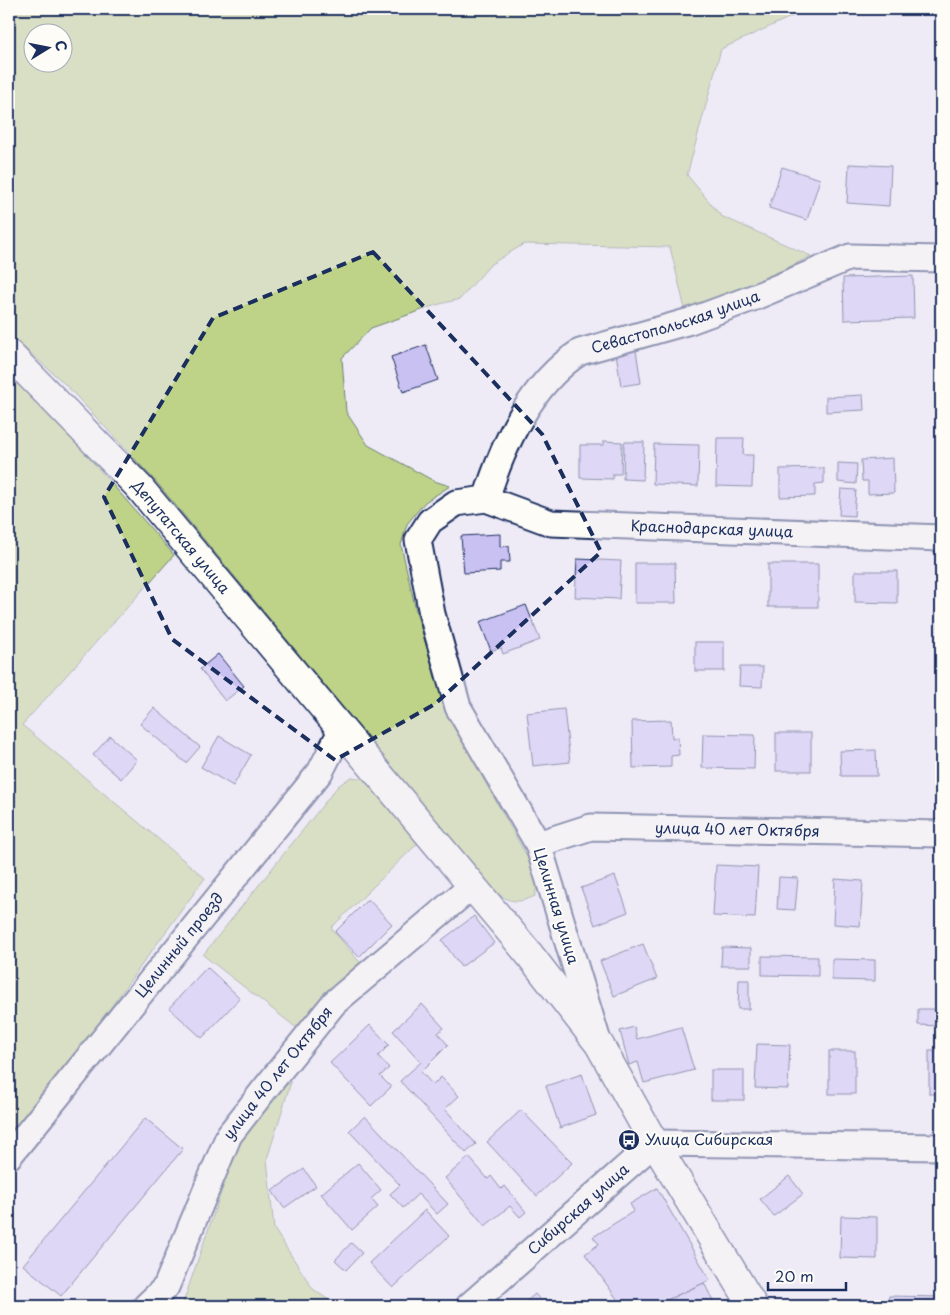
<svg xmlns="http://www.w3.org/2000/svg" width="950" height="1315" font-family="'Playpen Sans',sans-serif">
<style>
.green{fill:#bed388;stroke:#6c8173;fill-rule:evenodd}
.building{fill:#cac1f3;stroke:#1b2f5e}
.lines{fill:none;stroke-linecap:round;stroke-linejoin:round}
.street-casing{stroke:#1b2f5e;stroke-width:29}
.secondary-casing{stroke:#1b2f5e;stroke-width:31}
.street{stroke:#fdfcf7;stroke-width:25}
.secondary{stroke:#fdfcf7;stroke-width:28}
.marked{fill:none;stroke:#1b2f5e;stroke-width:4;stroke-dasharray:10 6;stroke-linejoin:round}
.labels{text-anchor:middle;stroke-width:4;stroke-linejoin:round;paint-order:stroke}
.street-label{font-size:15px;fill:#1b2f5e;stroke:#fdfcf7}
.poi-label{font-size:15px;fill:#1b2f5e;stroke:#fdfcf7;text-anchor:start}
</style>
<rect width="100%" height="100%" fill="#eeeaf6"/>
<filter id="ink" filterUnits="userSpaceOnUse"><feTurbulence type="fractalNoise" baseFrequency=".02" numOctaves="2"/><feDisplacementMap in="SourceGraphic" scale="10" xChannelSelector="R" yChannelSelector="G"/><feConvolveMatrix kernelMatrix="1 2 1 2 8 2 1 2 1" color-interpolation-filters="sRGB"/></filter>
<g filter="url(#ink)">
<g class="green">
<path d="M9 9H831L795 15 721 49 687 175 721 216 811 256 745 289 685 309 670 247 524 244 491 264 460 299 436 305 371 328 342 358 346 412 368 445 434 481 450 486 425 502 407 524 401 545 417 615 446 712 534 869 537 883 535 896C520 903 511 903 498 894L157 483 65 384 9 334ZM32 32H62V62H32Z"/>
<polygon points="9,372 29,389 174,555 22,725 205,878 97,1026 9,1140"/>
<polygon points="351,777 366,779 420,841 331,928 363,966 298,1029 203,955 338,786"/>
<polygon points="291,1082 267,1159 274,1229 313,1289 337,1306 182,1306 237,1146 262,1104"/>
</g>
<g class="building">
<polygon points="849,164 891,166 889,206 847,203"/>
<polygon points="782,167 820,179 807,220 769,208"/>
<polygon points="913,276 914,318 844,320 843,278"/>
<polygon points="426,345 438,380 403,392 391,357"/>
<polygon points="636,350 641,383 621,386 616,353"/>
<polygon points="863,395 864,410 826,412 826,397"/>
<polygon points="717,438 744,438 743,455 753,455 752,487 716,486"/>
<polygon points="604,441 622,442 621,474 613,474 613,479 580,478 580,445 604,445"/>
<polygon points="624,442 644,442 643,480 623,479"/>
<polygon points="654,444 699,445 698,486 653,484"/>
<polygon points="893,458 894,493 868,494 868,481 862,481 861,460"/>
<polygon points="838,463 857,464 856,484 838,482"/>
<polygon points="824,468 824,483 815,484 815,496 780,497 780,469"/>
<polygon points="841,489 856,490 854,516 839,515"/>
<polygon points="500,534 500,547 509,546 510,562 500,562 500,571 464,573 461,536"/>
<polygon points="577,559 621,561 619,599 575,597"/>
<polygon points="635,563 675,563 676,603 635,603"/>
<rect x="768" y="564" width="50" height="43"/>
<polygon points="855,571 897,571 897,603 855,602"/>
<rect x="940" y="600" width="1" height="36"/>
<polygon points="526,605 540,640 503,654 501,648 491,651 480,622"/>
<rect x="695" y="642" width="29" height="29"/>
<polygon points="218,654 244,686 225,701 200,669"/>
<polygon points="740,667 763,667 762,687 739,686"/>
<polygon points="154,708 200,747 186,763 140,724"/>
<polygon points="564,709 570,762 533,766 527,713"/>
<polygon points="671,720 672,738 678,737 679,755 671,756 671,767 633,768 632,721"/>
<rect x="776" y="733" width="35" height="38"/>
<polygon points="703,734 755,735 754,769 702,768"/>
<polygon points="110,736 137,760 121,779 93,755"/>
<polygon points="219,736 251,755 233,786 201,767"/>
<polygon points="876,750 877,776 841,776 840,751"/>
<polygon points="716,865 758,867 755,918 713,916"/>
<polygon points="615,876 628,912 595,925 581,888"/>
<polygon points="779,877 798,878 795,910 777,909"/>
<polygon points="835,879 863,881 860,926 833,924"/>
<polygon points="368,899 392,924 359,957 335,932"/>
<polygon points="474,916 494,943 461,967 442,940"/>
<polygon points="643,944 657,979 614,996 600,961"/>
<polygon points="722,947 751,948 751,966 721,966"/>
<polygon points="762,956 818,957 818,976 762,975"/>
<polygon points="832,959 875,960 875,981 832,980"/>
<polygon points="939,966 941,966 941,998 937,998"/>
<polygon points="207,967 240,998 202,1038 169,1008"/>
<polygon points="739,980 749,980 749,1009 738,1009"/>
<polygon points="422,1004 444,1028 438,1033 448,1045 421,1072 433,1085 441,1077 459,1096 445,1109 476,1144 466,1153 400,1081 421,1062 393,1031"/>
<polygon points="918,1009 941,1009 941,1026 918,1025"/>
<polygon points="370,1025 389,1045 378,1056 389,1068 380,1076 391,1087 371,1106 330,1063"/>
<polygon points="634,1027 637,1039 681,1027 694,1070 644,1083 638,1062 629,1065 620,1031"/>
<polygon points="757,1044 790,1045 788,1089 755,1088"/>
<rect x="829" y="1051" width="26" height="43"/>
<rect x="929" y="1051" width="12" height="43"/>
<rect x="711" y="1070" width="33" height="30"/>
<polygon points="582,1074 596,1115 560,1128 546,1086"/>
<polygon points="521,1110 572,1163 537,1196 487,1142"/>
<polygon points="365,1116 448,1204 437,1214 418,1194 403,1208 390,1194 400,1185 349,1131"/>
<polygon points="145,1118 183,1149 61,1296 23,1265"/>
<polygon points="469,1157 488,1179 491,1176 501,1189 505,1186 526,1212 520,1217 510,1206 485,1226 445,1178"/>
<polygon points="358,1163 381,1190 371,1199 378,1207 352,1230 321,1194"/>
<polygon points="304,1169 316,1186 284,1208 272,1191"/>
<polygon points="789,1176 803,1194 774,1216 760,1199"/>
<polygon points="657,1188 710,1280 654,1306 622,1306 585,1254 599,1244 593,1237 634,1211 630,1204"/>
<polygon points="425,1210 449,1236 393,1288 369,1263"/>
<polygon points="841,1216 877,1217 877,1259 840,1258"/>
<polygon points="351,1243 362,1253 346,1270 335,1260"/>
<polygon points="704,1283 716,1306 654,1306"/>
<polygon points="535,1294 546,1306 521,1306"/>
<polygon points="889,1296 941,1297 941,1306 888,1306"/>
</g>
<g class="lines">
<g class="street-casing">
<g id="street">
<path id="s1" d="M486 499C503 445 530 384 580 352L690 321 755 297 850 257 941 259"/>
<path id="s2" d="M538 844 591 827 941 834"/>
<path id="s3" d="M597 1038 538 844 458 707 432 614 418 540 430 521 456 503 486 499 551 523 941 538"/>
<path id="s4" d="M9 1156 320 772 342 729"/>
<path id="s5" d="M146 1306 166 1287 229 1135 264 1090 334 1003 472 886"/>
<path id="s6" d="M469 1306 654 1143 941 1147"/>
</g>
</g>
<g class="secondary-casing">
<g id="secondary">
<path id="s7" d="M9 354 139 487 529 954 599 1044 648 1132 753 1306"/>
</g>
</g>
<use href="#street" class="street"/>
<use href="#secondary" class="secondary"/>
</g>
</g>
<path d="M0 0H950V1315H0ZM373 252 542 434 601 552 435 704 335 760 172 639 104 497 213 318Z" fill="#eeeaf6" fill-opacity=".55" fill-rule="evenodd"/>
<path class="marked" d="M373 252 542 434 601 552 435 704 335 760 172 639 104 497 213 318Z"/>
<defs>
<g id="bus-disc" transform="scale(1.125)"><circle r="9.5" fill="#1b2f5e" stroke="#fdfcf7"/><path d="M-5-6H5V4H4V6H2V4H-2V6H-4V4H-5ZM-3.5-4V0h7V-4ZM-3.5 1.2v1.5H-2V1.2ZM2 1.2v1.5H3.5V1.2Z" fill="#fff"/></g>
</defs>
<g fill-rule="evenodd">
<use href="#bus-disc" x="629" y="1140"/>
</g>
<g class="labels">
<g class="street-label">
<text dy="5" stroke="none"><textPath href="#s1" startOffset="278">Севастопольская улица</textPath></text>
<text dy="5" stroke="none"><textPath href="#s3" startOffset="848">Краснодарская улица</textPath></text>
<text dy="5" stroke="none"><textPath href="#s7" startOffset="251">Депутатская улица</textPath></text>
<text dy="5" stroke="none"><textPath href="#s2" startOffset="202">улица 40 лет Октября</textPath></text>
<text transform="translate(556 906) rotate(73)" y="5">Целинная улица</text>
<text dy="5" stroke="none"><textPath href="#s4" startOffset="271">Целинный проезд</textPath></text>
<text dy="5" stroke="none"><textPath href="#s5" startOffset="271">улица 40 лет Октября</textPath></text>
<text dy="5" stroke="none"><textPath href="#s6" startOffset="146">Сибирская улица</textPath></text>
</g>
<g class="poi-label">
<text x="645" y="1145">Улица Сибирская</text>
</g>
</g>
<rect width="950" height="1315" fill="none" stroke="#fdfcf7" stroke-width="30"/>
<rect x="15" y="15" width="920" height="1285" fill="none" stroke="#1b2f5e" stroke-width="2" filter="url(#ink)"/>
<g transform="translate(48 48) rotate(80)"><circle r="24" fill="#fdfcf7" stroke="#a3aaba"/>
<path d="M0-4L9 19L0 12L-9 19Z" fill="#1b2f5e"/>
<text y="-8" font-size="14" font-weight="bold" text-anchor="middle" fill="#1b2f5e">С</text>
</g>
<path d="M768 1282v8h78v-8" fill="none" stroke="#1b2f5e" stroke-width="2.5"/>
<text x="775" y="1282" font-size="15" fill="#1b2f5e" stroke="#fdfcf7" stroke-width="4" paint-order="stroke">20 m</text>
</svg>
